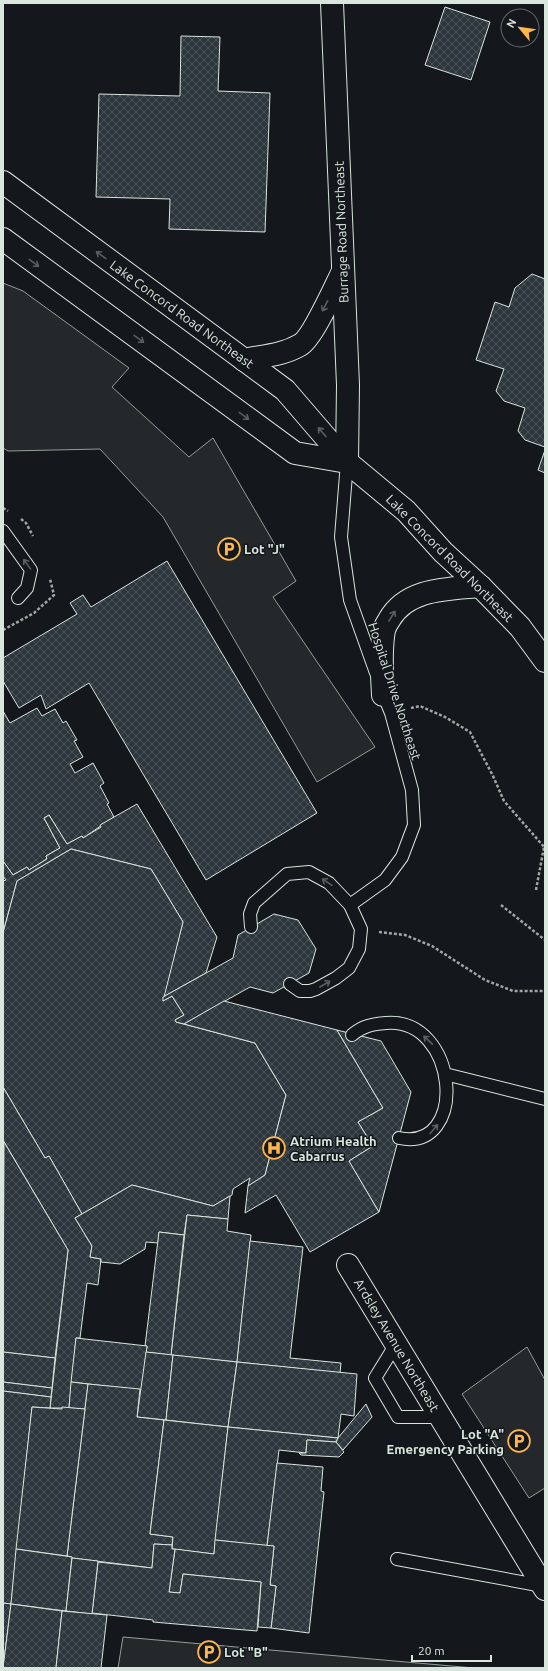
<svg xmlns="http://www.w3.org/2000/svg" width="548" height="1671" font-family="Ubuntu,sans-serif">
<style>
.parking{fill:#24282b;stroke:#939e99}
.building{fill:url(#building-cross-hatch);stroke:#d8e6dc}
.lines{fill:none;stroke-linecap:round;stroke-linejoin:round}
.lane-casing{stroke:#d8e6dc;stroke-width:14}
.street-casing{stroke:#d8e6dc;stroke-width:24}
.secondary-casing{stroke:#d8e6dc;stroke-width:24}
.path{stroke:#9da8a2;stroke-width:2.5;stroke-dasharray:3 2;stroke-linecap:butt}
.lane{stroke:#14181c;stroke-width:12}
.street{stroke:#14181c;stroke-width:22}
.secondary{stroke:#14181c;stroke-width:22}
.oneway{stroke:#59605f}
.labels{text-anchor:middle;stroke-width:3;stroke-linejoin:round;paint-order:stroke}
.street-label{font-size:13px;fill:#d8e6dc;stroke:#14181c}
.poi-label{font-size:13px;font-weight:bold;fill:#d8e6dc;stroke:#14181c;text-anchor:start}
</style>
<defs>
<pattern id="building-cross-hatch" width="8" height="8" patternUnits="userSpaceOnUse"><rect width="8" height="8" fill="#2c363c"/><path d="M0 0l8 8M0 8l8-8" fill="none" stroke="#4a5358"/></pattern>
</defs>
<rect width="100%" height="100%" fill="#14181c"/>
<g class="parking">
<polygon points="3,283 23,291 129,368 112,387 189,457 213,438 296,581 273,597 375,747 317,782 163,517 100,449 8,451 3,448"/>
<polygon points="527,1347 545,1380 545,1488 529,1498 462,1394"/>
<polygon points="123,1637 474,1668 118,1668"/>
</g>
<g class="building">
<polygon points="445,7 490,22 471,80 425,65"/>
<polygon points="181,36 220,37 218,91 270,93 265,232 169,229 170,199 96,197 99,94 180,96"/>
<polygon points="532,274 545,279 545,447 525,440 518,431 525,408 504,401 496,391 504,369 476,360 495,302 509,307 515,288"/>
<polygon points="545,450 545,473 538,470"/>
<polygon points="167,561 317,813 206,880 89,683 46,709 41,695 19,708 3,681 3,658 77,614 70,603 83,595 91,607"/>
<polygon points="37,708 42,716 55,709 63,723 66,721 77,740 74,741 83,757 70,764 75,773 93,763 104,783 100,786 109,803 107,804 114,817 83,838 82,836 67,844 49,815 44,818 60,848 46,856 47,859 29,870 27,867 13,875 3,861 3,711 10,723"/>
<polygon points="137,804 217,937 206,973 163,997 183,922 151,869 71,849 17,881 3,933 3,881 6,880 3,876 3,861 13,875 27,867 29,870 47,859 46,856 60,848 44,818 49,815 67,844 82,836 83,838 101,827 100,825"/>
<polygon points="71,849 151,869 183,922 163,1001 172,996 184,1015 175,1020 176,1022 255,1043 286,1095 265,1175 248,1186 250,1178 233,1189 232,1195 213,1206 132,1185 82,1214 49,1156 45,1158 3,1087 3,933 17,881"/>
<polygon points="274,914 298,920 316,949 309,973 273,993 250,987 184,1024 176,1022 175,1020 184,1015 172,996 163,1001 163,997 233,958 238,935"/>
<polygon points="224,1001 337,1030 383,1108 358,1122 373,1146 349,1161 379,1212 310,1252 276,1195 245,1213 248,1186 265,1175 286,1095 255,1043 184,1024"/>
<polygon points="337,1030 381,1041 411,1092 379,1212 349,1161 373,1146 358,1122 383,1108"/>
<polygon points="3,1087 45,1158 49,1156 82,1214 75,1218 92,1246 90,1257 101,1259 98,1285 87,1283 80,1338 76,1338 69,1408 50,1408 68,1250 3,1140"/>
<polygon points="4,1142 68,1250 55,1358 3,1352"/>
<polygon points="132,1185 213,1206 230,1196 228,1219 187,1215 184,1235 159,1232 158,1243 146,1242 145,1249 120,1264 101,1262 101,1259 90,1257 92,1246 75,1218"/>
<polygon points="187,1215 228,1219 227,1231 251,1235 237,1362 171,1355"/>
<polygon points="159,1232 184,1235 171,1355 146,1352 147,1346 145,1346"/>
<polygon points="250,1241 303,1247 290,1358 341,1363 340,1373 237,1362"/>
<polygon points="76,1338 147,1346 142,1390 71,1382"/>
<polygon points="3,1352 55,1358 52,1388 3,1382"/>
<polygon points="146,1352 173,1355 166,1420 137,1417"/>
<polygon points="173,1355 237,1362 228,1427 166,1420"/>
<polygon points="237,1362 357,1374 354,1416 341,1414 338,1438 228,1427"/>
<polygon points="3,1382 52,1388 51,1397 3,1391"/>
<polygon points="71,1382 88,1384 85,1409 69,1408"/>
<polygon points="88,1384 140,1389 137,1417 164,1420 150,1534 173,1537 172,1545 154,1544 152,1568 72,1558 72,1557 67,1556"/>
<polygon points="3,1391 51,1397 50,1408 32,1407 11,1604 3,1603"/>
<polygon points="366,1404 372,1417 343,1450 336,1442 338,1438"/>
<polygon points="32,1407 62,1409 62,1407 85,1409 67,1556 16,1549"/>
<polygon points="164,1420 228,1427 214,1554 172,1549 173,1537 150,1534"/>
<polygon points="228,1427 338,1438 336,1442 307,1440 306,1453 279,1450 267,1546 215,1540"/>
<polygon points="307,1440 336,1442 344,1452 339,1457 301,1455 299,1453 306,1453"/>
<polygon points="277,1463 323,1467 321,1491 324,1492 309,1633 271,1628 276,1586 270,1585 274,1546 267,1546"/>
<polygon points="215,1540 274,1546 270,1585 276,1586 271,1628 258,1627 261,1582 183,1574 180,1593 169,1592 175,1549 214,1554"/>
<polygon points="154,1544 172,1545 172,1549 175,1549 169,1592 180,1593 183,1574 261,1582 257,1631 153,1622 153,1620 92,1613 98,1562 152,1568"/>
<polygon points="16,1549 72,1557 66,1611 11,1604"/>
<polygon points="72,1558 98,1561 92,1614 66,1611"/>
<polygon points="3,1603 11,1604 3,1668"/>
<polygon points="11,1604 62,1611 56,1668 3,1668"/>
<polygon points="62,1611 107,1615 101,1668 56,1668"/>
</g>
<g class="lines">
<g class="lane-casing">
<g id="lane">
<polyline points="347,462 341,537 350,600 376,673"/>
<polyline points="3,531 31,570 27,588 18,598"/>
<polyline points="350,905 385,880 402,857 414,825 412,790 391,713 382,691"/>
<polyline points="251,927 250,914 254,903 287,874 309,872 329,883 350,905 361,929 359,949 349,968 336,978 316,989 310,991 300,991 290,984"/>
<path d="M352 1035C362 1026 373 1024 386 1023 459 1017 469 1153 399 1138"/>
<polyline points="445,1074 545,1099"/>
<polyline points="396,1344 375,1378 398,1417 440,1417"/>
<polyline points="397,1559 543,1586"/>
</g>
</g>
<g class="street-casing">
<g id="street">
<polyline points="332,3 348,385 347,462"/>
<polyline points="348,1265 545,1589"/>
</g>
</g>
<g class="secondary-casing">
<g id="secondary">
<polyline points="3,182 285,390 347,462 406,511 443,552 480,586 520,627 545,661"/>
<polyline points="3,239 295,453 347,462"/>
<path d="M244 360C263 356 283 355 300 345 312 339 336 285 343 271"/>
<path d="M383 695C382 674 380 652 384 630 385 627 387 623 389 620 407 588 448 589 480 586"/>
</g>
</g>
<g class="path">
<polyline points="3,508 8,511"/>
<polyline points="21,519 26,523 33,536"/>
<polyline points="3,630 34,613 54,595 50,579"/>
<polyline points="411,708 420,706 445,717 470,732 493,776 504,801 545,848"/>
<polyline points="536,890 544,847"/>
<polyline points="501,905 545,940"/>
<polyline points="379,932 405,935 432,946 485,980 513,991 545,991"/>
</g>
<use href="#lane" class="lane"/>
<use href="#street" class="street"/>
<use href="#secondary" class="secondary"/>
</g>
<defs><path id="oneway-shaft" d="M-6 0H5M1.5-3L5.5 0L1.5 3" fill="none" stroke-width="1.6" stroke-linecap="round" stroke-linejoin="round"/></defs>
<g class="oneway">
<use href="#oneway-shaft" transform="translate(101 255) rotate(-144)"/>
<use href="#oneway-shaft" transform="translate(34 263) rotate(36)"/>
<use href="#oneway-shaft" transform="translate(325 306) rotate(117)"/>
<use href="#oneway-shaft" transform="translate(139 339) rotate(36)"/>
<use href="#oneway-shaft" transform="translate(244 416) rotate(36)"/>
<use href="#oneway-shaft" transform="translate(322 432) rotate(-131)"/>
<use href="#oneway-shaft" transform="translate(27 564) rotate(-126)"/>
<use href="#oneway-shaft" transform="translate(392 616) rotate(-59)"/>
<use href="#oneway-shaft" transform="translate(327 882) rotate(-146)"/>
<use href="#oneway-shaft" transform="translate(325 984) rotate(-30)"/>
<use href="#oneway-shaft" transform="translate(428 1040) rotate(-137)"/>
<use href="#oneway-shaft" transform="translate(434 1129) rotate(-50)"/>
</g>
<defs>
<g id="parking-ring" transform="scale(1.15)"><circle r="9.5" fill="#14181c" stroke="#ffb74d" stroke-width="1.5"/><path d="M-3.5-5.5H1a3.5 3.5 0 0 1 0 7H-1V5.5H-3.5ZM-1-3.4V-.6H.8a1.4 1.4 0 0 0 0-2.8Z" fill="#ffb74d"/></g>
<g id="hospital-ring" transform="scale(1.15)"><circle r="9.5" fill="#14181c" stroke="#ffb74d" stroke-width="1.5"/><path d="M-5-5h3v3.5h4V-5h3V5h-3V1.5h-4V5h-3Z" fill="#ffb74d"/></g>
</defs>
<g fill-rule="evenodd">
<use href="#parking-ring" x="229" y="549"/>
<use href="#hospital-ring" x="274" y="1148"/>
<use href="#parking-ring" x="519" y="1441"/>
<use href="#parking-ring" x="209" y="1652"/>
</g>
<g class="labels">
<g class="street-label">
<text transform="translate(341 232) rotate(-92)" y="5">Burrage Road Northeast</text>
<text transform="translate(182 314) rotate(36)" y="5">Lake Concord Road Northeast</text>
<text transform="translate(450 558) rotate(45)" y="5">Lake Concord Road Northeast</text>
<text transform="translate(395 691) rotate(72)" y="5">Hospital Drive Northeast</text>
<text transform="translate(397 1345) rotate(59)" y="5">Ardsley Avenue Northeast</text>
</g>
<g class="poi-label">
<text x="244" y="554">Lot "J"</text>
<text x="290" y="1146">Atrium Health<tspan x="290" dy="15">Cabarrus</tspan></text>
<text x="504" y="1439" text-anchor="end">Lot "A"<tspan x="504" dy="15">Emergency Parking</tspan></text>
<text x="224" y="1657">Lot "B"</text>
</g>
</g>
<rect width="548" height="1671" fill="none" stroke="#d8e6dc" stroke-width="8"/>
<g transform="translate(520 28) rotate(299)"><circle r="19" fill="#14181c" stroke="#626a69"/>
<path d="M0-3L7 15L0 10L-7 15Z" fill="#ffb74d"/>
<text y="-6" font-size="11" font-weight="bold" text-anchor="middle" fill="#d8e6dc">N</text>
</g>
<path d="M412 1655v6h79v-6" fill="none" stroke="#d8e6dc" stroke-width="2"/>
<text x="418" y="1655" font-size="12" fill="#d8e6dc" stroke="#14181c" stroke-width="3" paint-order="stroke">20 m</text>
</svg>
